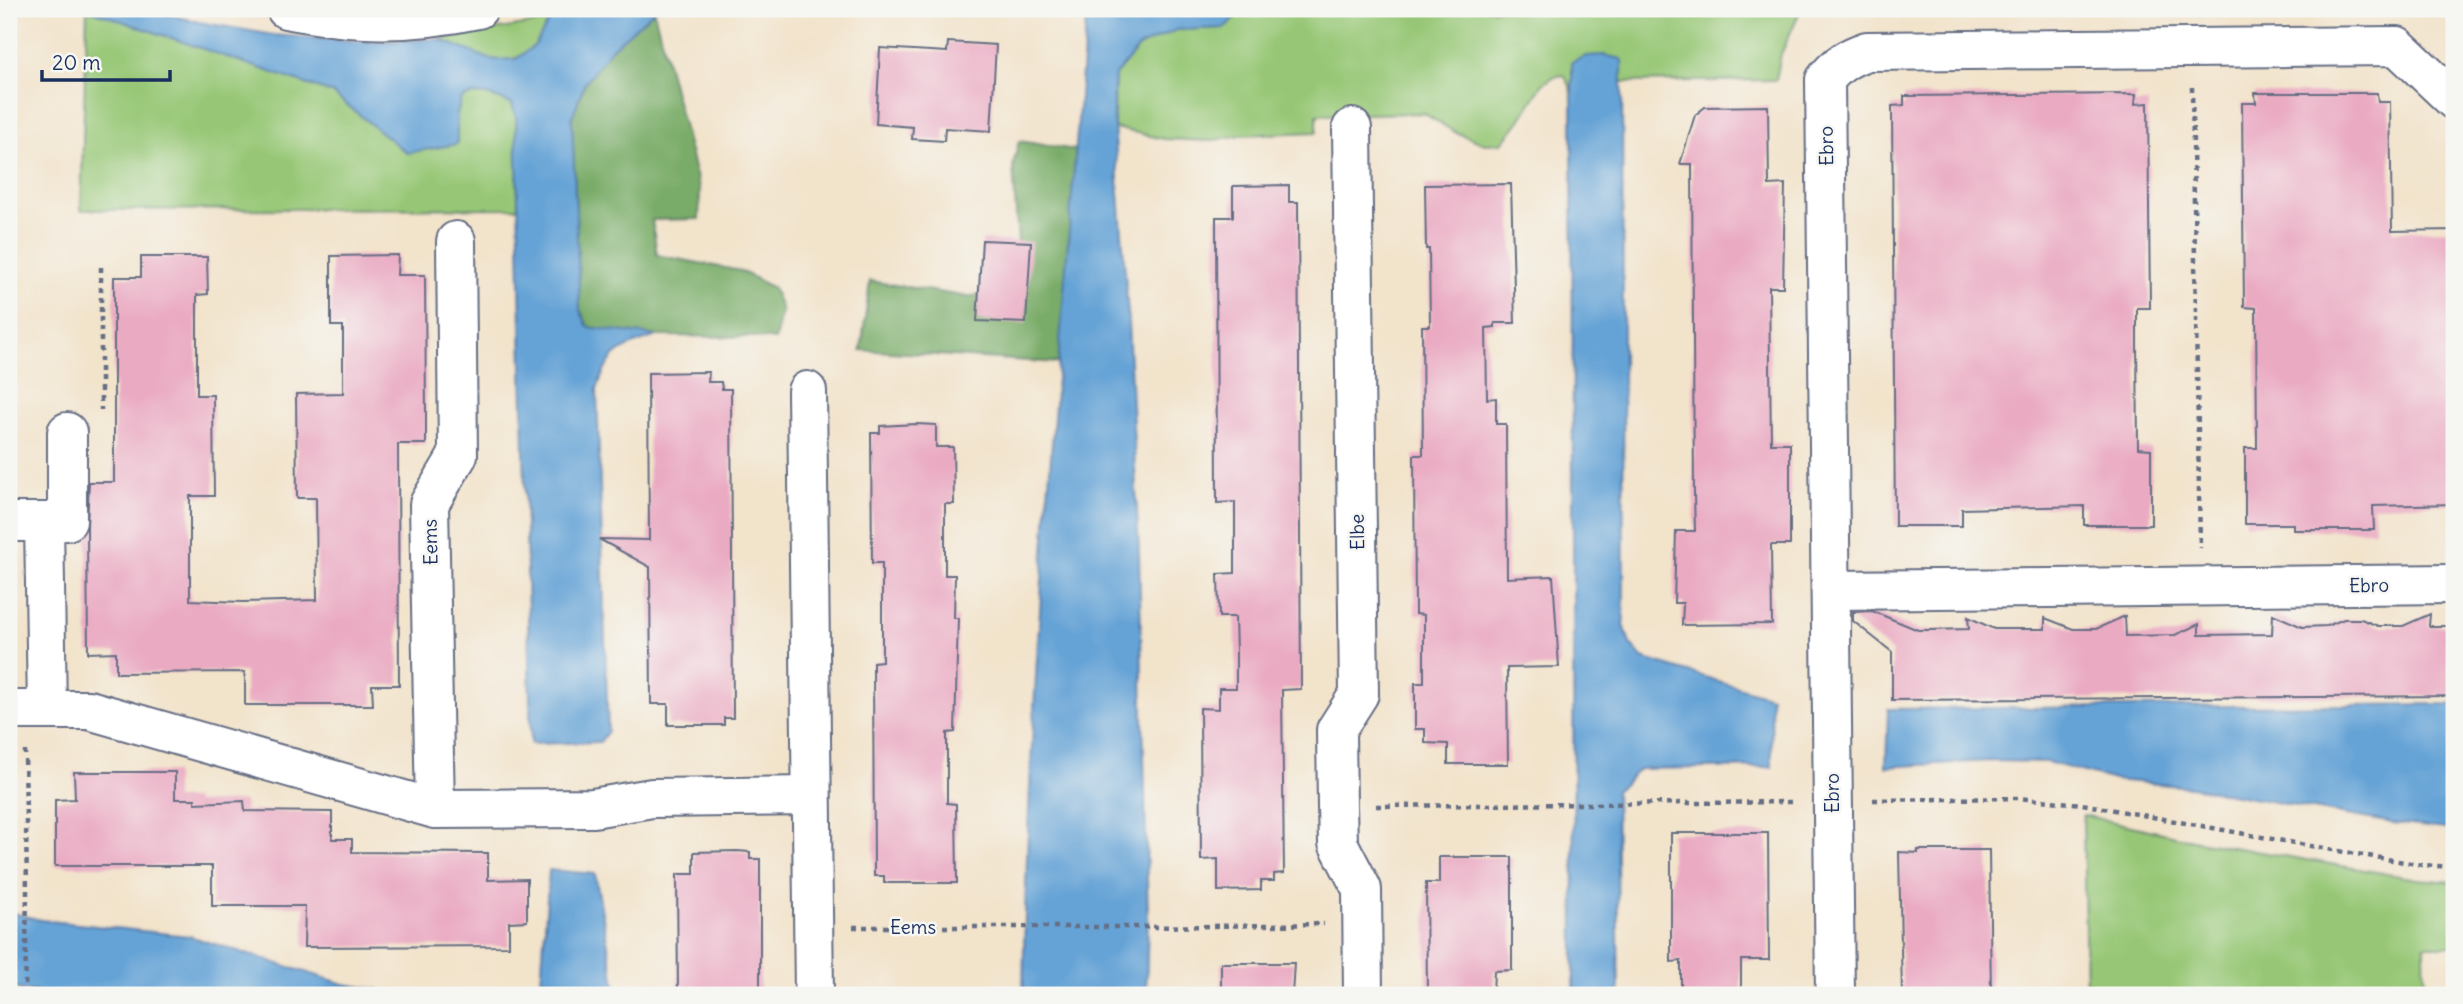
<svg xmlns="http://www.w3.org/2000/svg" width="2463" height="1004" font-family="Delius,sans-serif">
<style>
.green{fill:#97c776;stroke:#597b6a;stroke-width:2}
.forest{fill:#79ac67;stroke:#4a6e62;stroke-width:2}
.water{fill:#65a3d6;stroke:#40699a;stroke-width:2}
.building{fill:#eaaac2}
.lines{fill:none;stroke-linecap:round;stroke-linejoin:round}
.minor-casing{stroke:#666e84;stroke-width:42}
.path{stroke:#666e84;stroke-width:4.5;stroke-dasharray:5 5;stroke-linecap:butt}
.minor{stroke:#fff;stroke-width:38}
.labels{text-anchor:middle;stroke-width:5;stroke-linejoin:round;paint-order:stroke}
.street-label{font-size:19px;fill:#1b2f5e;stroke:#f6f6f2}
</style>
<rect width="100%" height="100%" fill="#f6f6f2"/>
<filter id="ink" filterUnits="userSpaceOnUse"><feTurbulence type="fractalNoise" baseFrequency=".0143" numOctaves="2"/><feDisplacementMap in="SourceGraphic" scale="14" xChannelSelector="R" yChannelSelector="G"/><feConvolveMatrix kernelMatrix="1 2 1 2 8 2 1 2 1" color-interpolation-filters="sRGB"/></filter>
<filter id="wash" filterUnits="userSpaceOnUse"><feTurbulence type="fractalNoise" baseFrequency=".00686" numOctaves="4" result="noise"/><feDisplacementMap in="SourceGraphic" scale="28" xChannelSelector="R" yChannelSelector="G"/><feGaussianBlur stdDeviation="1.57" result="paint"/><feColorMatrix in="noise" values="0 0 0 0 0 0 0 0 0 0 0 0 0 0 0 0 0 1.4 0 .05"/><feComposite in="paint" operator="in"/></filter>
<g filter="url(#wash)">
<rect width="100%" height="100%" fill="#f2e3cb"/>
<g class="green">
<path d="M87 9 332 93 407 153 457 144V114L461 99C479 89 495 97 512 104L516 117 518 208 81 210Z"/>
<polygon points="1245,9 1557,9 1585,13 1603,9 1801,9 1781,54 1776,80 1622,82 1621,59 1572,62 1572,101 1570,86 1564,75 1553,77 1542,85 1519,122 1502,143 1485,144 1455,132 1423,113 1317,115 1317,132 1241,135 1209,141 1164,139 1114,128 1115,75 1139,46 1177,30 1224,28"/>
<path d="M549 21C544 29 541 38 535 45 508 76 469 51 439 39Z"/>
<polygon points="2083,815 2197,841 2417,879 2454,882 2454,946 2424,946 2425,995 2086,995"/>
</g>
<g class="forest">
<polygon points="654,11 700,191 699,219 652,220 657,255 741,271 773,288 782,310 775,340 754,337 657,336 588,327 580,310 572,118 584,84 611,49"/>
<polygon points="1019,141 1076,150 1059,363 861,350 870,281 968,297 999,290 1019,261 1013,164"/>
</g>
<g class="water">
<path d="M87 9H145L199 22 274 35 368 42 439 39 492 60 516 59 535 45 549 21 587 9H656L611 49 584 84 572 118 580 310 588 327 657 336C620 349 609 351 597 390L608 731 600 742 531 744 516 117 512 104C495 97 479 89 461 99L457 114V144L407 153 332 93Z"/>
<path d="M1087 9H1245L1224 28 1177 30 1140 46 1115 75 1113 111 1127 300 1139 552 1148 918 1146 995H1023C1029 666 1061 337 1087 9Z"/>
<polygon points="1604,55 1622,59 1624,624 1630,644 1642,658 1771,697 1772,767 1640,769 1616,791 1619,995 1574,995 1572,62 1586,56"/>
<polygon points="2454,704 2454,830 2392,823 2191,787 2114,780 2047,762 1988,761 1886,767 1888,709"/>
<polygon points="549,870 595,874 617,995 540,995"/>
<polygon points="9,912 41,920 189,936 344,984 410,995 58,995 11,988 9,986"/>
</g>
<g id="blocks">
<g class="building">
<polygon points="948,42 996,45 991,131 945,128 944,141 912,139 913,127 876,124 880,48 947,52"/>
<polygon points="2255,93 2377,93 2378,102 2390,102 2392,231 2454,230 2454,504 2373,506 2374,530 2293,530 2293,524 2245,524 2245,448 2257,448 2256,308 2244,307 2242,103 2256,103"/>
<polygon points="2136,94 2135,104 2148,103 2150,308 2137,308 2137,342 2138,448 2151,449 2151,525 2084,525 2084,506 1962,509 1962,526 1895,526 1892,106 1904,105 1904,96"/>
<polygon points="1768,106 1769,185 1785,184 1783,287 1769,287 1771,443 1790,443 1790,545 1771,545 1772,624 1682,625 1683,603 1674,603 1676,531 1695,531 1694,495 1692,164 1680,164 1695,115 1705,107"/>
<polygon points="1511,184 1515,323 1495,323 1495,327 1486,328 1487,399 1496,398 1496,424 1506,424 1507,578 1553,576 1559,667 1507,668 1508,764 1448,764 1448,744 1425,743 1425,729 1415,729 1415,683 1424,683 1424,615 1415,614 1414,455 1423,455 1422,326 1430,326 1429,249 1426,249 1425,185"/>
<polygon points="1289,185 1289,202 1298,202 1301,689 1282,690 1284,873 1274,874 1274,881 1261,881 1261,890 1218,891 1218,859 1201,860 1200,708 1219,709 1219,688 1236,688 1236,652 1235,617 1219,617 1218,574 1235,573 1235,502 1217,503 1216,217 1233,217 1233,186"/>
<polygon points="982,240 1031,242 1026,323 977,321"/>
<polygon points="398,255 397,275 425,275 426,419 426,444 398,444 399,685 372,685 373,705 245,705 245,672 116,673 116,652 88,653 87,527 89,482 114,482 114,277 141,277 141,257 207,257 208,294 197,295 197,395 213,395 214,496 190,496 190,600 243,602 317,600 316,498 297,498 296,394 343,393 343,326 331,326 331,256"/>
<polygon points="709,372 708,382 721,382 722,389 731,389 733,718 724,718 724,725 668,725 668,704 651,704 650,567 599,539 649,540 648,373"/>
<polygon points="916,424 936,425 936,447 953,447 954,504 945,504 945,575 955,575 954,618 958,618 955,732 947,733 947,803 956,804 957,883 884,883 884,876 874,876 873,662 882,661 882,563 872,563 871,433 880,433 880,426"/>
<polygon points="1872,611 1918,630 1930,630 1969,629 1968,617 1994,629 2045,629 2045,618 2073,629 2096,629 2125,616 2126,636 2175,635 2199,624 2199,635 2272,634 2273,614 2302,627 2327,626 2344,619 2361,619 2378,626 2403,626 2430,614 2429,626 2454,626 2454,696 1892,700 1892,652 1853,621 1853,612"/>
<polygon points="74,772 175,772 175,799 195,799 195,803 244,801 245,811 332,812 332,839 352,839 352,852 488,853 488,880 527,879 527,921 509,922 509,946 304,947 305,906 212,906 212,866 55,866 55,800 75,799"/>
<polygon points="1671,833 1768,833 1769,960 1741,960 1741,995 1681,995 1681,961 1671,962"/>
<polygon points="1918,850 1989,850 1991,995 1902,995 1899,852 1918,853"/>
<polygon points="737,851 750,852 750,859 760,859 760,995 678,995 677,874 694,874 694,852"/>
<polygon points="1439,857 1512,857 1512,970 1494,971 1493,995 1427,995 1426,883 1439,883"/>
<polygon points="1221,963 1294,963 1292,995 1221,995"/>
</g>
</g>
</g>
<g filter="url(#ink)">
<use href="#blocks" fill-opacity="0" stroke="#666e84" stroke-width="2"/>
<g class="lines">
<g class="minor-casing">
<g id="minor">
<path d="M286 9C356 22 408 24 478 9"/>
<polyline points="1352,128 1359,694 1336,730 1337,806 1338,843 1362,889 1363,995"/>
<polyline points="807,391 814,995"/>
<polyline points="9,522 44,522"/>
<polyline points="1832,590 2454,584"/>
<polyline points="9,710 89,710 435,809 593,808 652,798 811,796"/>
<polyline points="47,710 44,522 67,521 67,432"/>
<polyline points="435,809 429,504 458,455 456,241"/>
<path d="M1835 995 1825 80C1837 64 1849 57 1867 51L2397 46 2454 100"/>
</g>
</g>
<g class="path">
<polyline points="2192,87 2200,548"/>
<polyline points="101,267 101,410"/>
<polyline points="1873,800 2018,798 2082,804 2327,849 2422,865 2454,867"/>
<polyline points="1376,806 1794,802"/>
<polyline points="853,927 1154,927 1324,924"/>
<polyline points="25,995 27,893 25,751"/>
</g>
<use href="#minor" class="minor"/>
</g>
</g>
<g class="labels">
<g class="street-label">
<text transform="translate(1826 146) rotate(-91)" y="7">Ebro</text>
<text transform="translate(1357 532) rotate(-91)" y="7">Elbe</text>
<text transform="translate(430 542) rotate(-91)" y="7">Eems</text>
<text transform="translate(2369 585) rotate(-1)" y="7">Ebro</text>
<text transform="translate(1832 793) rotate(-90)" y="7">Ebro</text>
<text x="913" y="934">Eems</text>
</g>
</g>
<rect width="2463" height="1004" fill="none" stroke="#f6f6f2" stroke-width="35"/>
<path d="M42 70v10h128v-10" fill="none" stroke="#1b2f5e" stroke-width="3.5"/>
<text x="52" y="70" font-size="21" fill="#1b2f5e" stroke="#f6f6f2" stroke-width="5" paint-order="stroke">20 m</text>
</svg>
